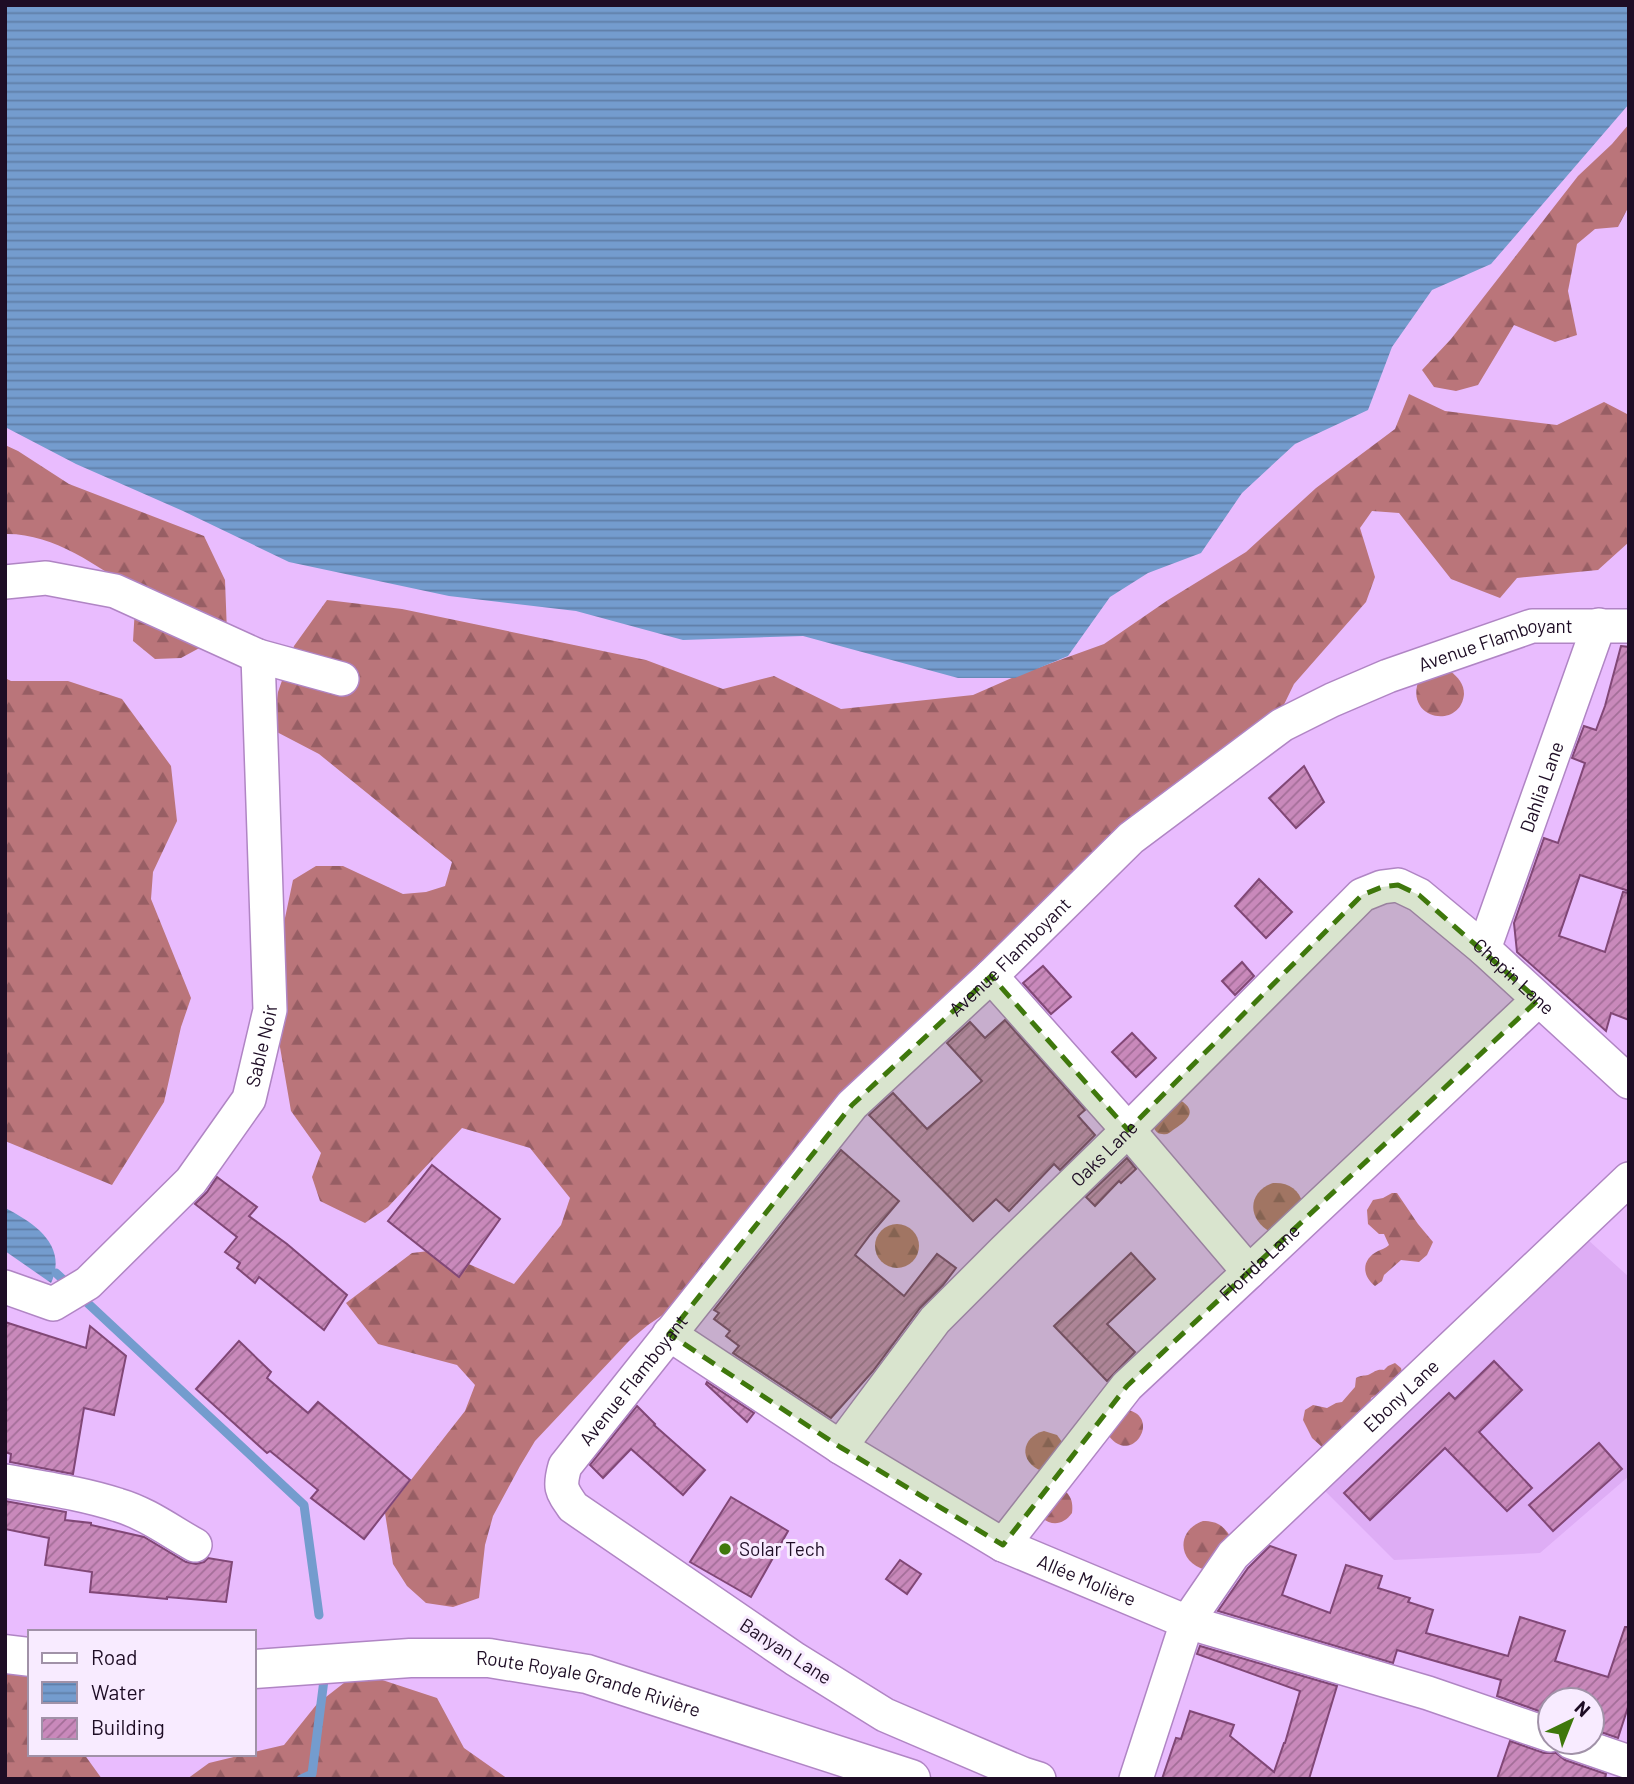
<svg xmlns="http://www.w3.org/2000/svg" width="1634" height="1784" font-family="Barlow,sans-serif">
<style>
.built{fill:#deadf5}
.forest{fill:url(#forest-firs)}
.water{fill:url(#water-rules)}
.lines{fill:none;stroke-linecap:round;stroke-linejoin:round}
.stream{stroke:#749cce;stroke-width:9}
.building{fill:url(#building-hatch);stroke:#814776;stroke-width:2}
.minor-casing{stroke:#b085c4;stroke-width:36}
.major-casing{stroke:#b085c4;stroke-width:41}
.minor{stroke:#fff;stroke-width:33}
.major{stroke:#fff;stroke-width:38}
.marked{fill:#3f780c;fill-opacity:0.2;stroke:#3f780c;stroke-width:5;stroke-dasharray:14 9;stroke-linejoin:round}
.poi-dot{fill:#3f780c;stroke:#f8ebff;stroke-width:2.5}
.labels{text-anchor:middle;stroke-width:6;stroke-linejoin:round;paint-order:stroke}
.street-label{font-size:19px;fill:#1e0d25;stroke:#f8ebff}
.poi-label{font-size:19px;fill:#1e0d25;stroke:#f8ebff;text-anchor:start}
</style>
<defs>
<pattern id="forest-firs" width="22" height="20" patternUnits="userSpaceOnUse" patternTransform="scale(1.75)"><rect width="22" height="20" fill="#ba757a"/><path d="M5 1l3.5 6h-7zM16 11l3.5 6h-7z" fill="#975e64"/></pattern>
<pattern id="water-rules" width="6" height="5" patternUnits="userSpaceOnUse" patternTransform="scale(1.75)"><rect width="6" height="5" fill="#749cce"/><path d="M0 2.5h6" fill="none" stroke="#5f7ea7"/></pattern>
<pattern id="building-hatch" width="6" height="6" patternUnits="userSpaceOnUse" patternTransform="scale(1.75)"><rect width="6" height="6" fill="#c989bb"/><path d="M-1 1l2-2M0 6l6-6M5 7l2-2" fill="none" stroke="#a36e98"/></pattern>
</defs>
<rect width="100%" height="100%" fill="#e9bcfe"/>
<polygon class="built" points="1587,1239 1629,1277 1629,1476 1540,1553 1394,1560 1324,1490"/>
<g class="forest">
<polygon points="1629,124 1629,206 1618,227 1595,229 1577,244 1568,291 1577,335 1555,342 1514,325 1478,385 1456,391 1434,387 1422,370 1451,339 1578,176 1612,144"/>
<polygon points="1409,394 1445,411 1557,425 1604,402 1627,414 1629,417 1629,542 1598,570 1517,578 1500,598 1451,579 1399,513 1372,511 1360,528 1375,577 1366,602 1294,684 1276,721 1124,836 683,1301 648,1325 629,1341 535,1441 520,1466 493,1516 485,1545 479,1598 453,1607 426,1603 407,1586 393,1564 385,1513 465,1411 475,1385 457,1365 378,1344 346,1303 412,1253 437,1250 514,1284 561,1225 570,1198 530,1148 462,1128 388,1207 365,1223 320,1201 312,1177 321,1153 291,1111 270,989 293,880 316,866 343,866 403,894 426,892 445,886 452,862 319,754 273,730 278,692 294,646 327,600 402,609 646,660 723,689 774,676 841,709 973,695 1021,674 1104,644 1168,600 1246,552 1316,488 1395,429"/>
<path d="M5 445 18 451 69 484 204 536 225 580 227 633 181 658 155 659 133 641 136 591C96 566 54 533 5 534Z"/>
<path d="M1450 671C1458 677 1464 684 1464 694 1461 729 1406 721 1418 682Z"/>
<polygon points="5,678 11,681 68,681 122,699 171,766 177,821 153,872 151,899 191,998 181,1027 164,1102 112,1185 5,1141"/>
<path d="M1180 1100C1200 1112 1185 1122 1173 1130 1169 1133 1168 1135 1162 1134 1157 1134 1156 1131 1153 1127Z"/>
<path d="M1273 1183C1288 1182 1299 1189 1303 1204L1271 1232C1247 1220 1247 1192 1273 1183Z"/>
<path d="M1392 1193H1397L1418 1224 1433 1242 1427 1255 1419 1262 1401 1260 1384 1275 1382 1281 1375 1286C1361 1275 1362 1259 1378 1251 1382 1249 1386 1248 1389 1245L1384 1234H1379L1368 1224 1367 1210 1373 1200 1383 1198Z"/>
<circle cx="897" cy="1246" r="22"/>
<path d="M1395 1363 1401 1368 1402 1372 1382 1396 1376 1395 1371 1398 1369 1409C1361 1414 1352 1419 1345 1425 1335 1435 1341 1446 1322 1447L1312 1438 1303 1420 1305 1410 1313 1405 1327 1408 1336 1403 1342 1402 1355 1387 1356 1378C1361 1375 1364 1376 1368 1375 1375 1372 1376 1369 1384 1370L1388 1366Z"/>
<path d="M1124 1409C1164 1415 1132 1467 1109 1436Z"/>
<path d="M1044 1431 1057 1435 1065 1446 1042 1471C1018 1462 1021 1437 1044 1431Z"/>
<path d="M1065 1491C1072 1497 1073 1504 1072 1513 1064 1524 1053 1527 1042 1518Z"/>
<path d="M1203 1521C1216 1521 1223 1525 1230 1536L1206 1570C1178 1563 1175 1531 1203 1521Z"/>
<polygon points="5,1666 30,1671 30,1754 84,1754 102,1779 5,1779"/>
<polygon points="358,1672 437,1698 464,1748 508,1779 187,1779 209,1763 246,1754 254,1754 254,1752 284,1745 317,1704"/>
</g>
<g class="water">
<polygon points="5,5 1629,5 1629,104 1491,264 1432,290 1392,347 1368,410 1295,444 1242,493 1201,553 1148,573 1110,597 1068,656 1015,678 958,678 803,636 683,640 576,611 449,596 289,562 183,511 76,464 5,427"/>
<path d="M5 1208C35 1223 68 1246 51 1283L5 1251Z"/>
</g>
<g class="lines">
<g class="stream">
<polyline points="56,1273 70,1286"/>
<polyline points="80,1296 304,1505 319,1615"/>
<polyline points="301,1779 312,1774 324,1680"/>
</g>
</g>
<g class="building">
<polygon points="1621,646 1629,647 1629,891 1580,875 1559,936 1605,952 1623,892 1629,893 1629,1020 1611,1013 1606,1031 1517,952 1514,923 1544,838 1558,843 1585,763 1572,758 1584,726 1596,730 1605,706"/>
<polygon points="1304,766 1324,802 1296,828 1269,798"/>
<polygon points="1259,879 1292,912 1266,938 1235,906"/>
<polygon points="1242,962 1254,976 1235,995 1222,981"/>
<polygon points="1043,966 1071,997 1051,1014 1023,983"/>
<polygon points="1005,1020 1085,1110 1078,1116 1095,1135 1060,1170 1054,1164 1009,1211 996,1199 973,1221 869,1115 893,1093 927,1129 982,1081 947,1043 970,1022 985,1038"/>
<polygon points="1132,1033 1156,1058 1136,1077 1112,1052"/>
<polygon points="841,1150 899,1201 870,1235 855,1255 904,1296 937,1254 956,1268 943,1285 920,1308 873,1371 831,1418 733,1353 739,1346 726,1336 730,1331 714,1319 719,1313 714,1310"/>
<polygon points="1127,1158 1136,1169 1121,1183 1119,1181 1095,1206 1086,1197"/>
<polygon points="432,1165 500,1219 459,1277 388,1221"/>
<polygon points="217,1177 257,1207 249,1216 287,1244 347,1295 324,1330 259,1277 255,1283 237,1268 240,1263 225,1252 237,1237 195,1204 207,1192"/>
<polygon points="1131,1253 1155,1279 1107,1324 1135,1352 1107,1381 1054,1326"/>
<polygon points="5,1322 86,1348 90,1326 126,1356 114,1415 84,1408 73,1474 10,1462 11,1454 5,1452"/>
<polygon points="239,1341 271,1372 267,1378 308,1413 318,1402 410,1480 364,1539 311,1498 318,1490 270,1451 267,1453 196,1389"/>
<polygon points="1494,1361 1522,1390 1479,1432 1532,1488 1507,1511 1445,1448 1370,1520 1344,1493 1449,1393 1455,1399"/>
<polygon points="707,1382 754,1413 747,1422 706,1384"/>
<polygon points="637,1406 655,1424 654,1425 705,1470 683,1495 631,1449 603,1478 590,1465"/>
<polygon points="1599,1443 1622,1469 1553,1531 1529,1505"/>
<polygon points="731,1497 788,1531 751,1597 690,1562"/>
<polygon points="5,1501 66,1512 65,1520 91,1523 91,1525 144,1537 186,1562 196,1564 204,1562 208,1558 232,1562 226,1602 167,1597 167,1599 90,1592 92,1572 45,1565 49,1538 5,1529"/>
<polygon points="1270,1546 1296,1555 1282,1595 1330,1613 1346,1565 1382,1576 1378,1588 1410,1598 1408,1602 1433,1610 1426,1633 1508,1656 1520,1617 1565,1631 1555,1661 1608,1677 1625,1627 1629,1627 1629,1704 1618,1738 1592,1729 1592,1700 1550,1700 1550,1715 1497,1696 1501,1680 1397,1650 1393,1663 1218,1611 1248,1568"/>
<polygon points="900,1560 921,1574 907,1594 886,1579"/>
<polygon points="1200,1646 1337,1686 1309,1779 1162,1779 1176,1738 1181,1739 1190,1711 1234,1725 1230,1736 1274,1772 1284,1743 1285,1743 1300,1691 1197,1654"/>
<polygon points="1510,1741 1544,1753 1556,1753 1565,1760 1606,1774 1605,1779 1497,1779"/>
</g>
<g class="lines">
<g class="minor-casing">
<g id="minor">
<polyline points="5,582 46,578 115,591 258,656 342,679"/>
<path id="s1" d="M1484 949 1599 625"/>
<polyline points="991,976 1128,1130 1249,1272"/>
<path id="s2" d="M5 1287 53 1304 88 1283 191 1181 249 1099 270 1010 258 656"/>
<path id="s3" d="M669 1334 840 1447 1003 1545 1187 1622 1428 1693 1550 1735"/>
<path id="s4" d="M840 1447 935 1320 1004 1251 1128 1130 1362 895 1382 887 1398 885 1419 895 1484 949 1629 1082"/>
<path d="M5 1481C43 1488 81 1493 118 1505 146 1513 170 1531 195 1545"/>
<path id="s5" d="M1003 1545 1127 1386 1249 1272 1538 1000"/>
<polyline points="1571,1742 1629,1762"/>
<path id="s6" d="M1039 1779 1023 1774 885 1715 795 1659 573 1507C561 1490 559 1487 565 1466L852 1105 991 976 1131 838 1282 725 1332 700 1388 676 1532 626H1629"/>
<path id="s7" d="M1136 1779 1187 1622 1233 1555 1629 1179"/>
</g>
</g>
<g class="major-casing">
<g id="major">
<polyline points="5,1654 30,1657"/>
<path id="s8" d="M254 1669 410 1658H489L587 1674 911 1779"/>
</g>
</g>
<use href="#minor" class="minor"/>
<use href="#major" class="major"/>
</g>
<path class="marked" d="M1398 885 1419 895 1538 1000 1127 1386 1003 1545 840 1447 669 1334 852 1105 991 976 1128 1130 1362 895 1382 887Z"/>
<circle class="poi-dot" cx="725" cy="1549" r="7"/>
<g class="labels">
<g class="street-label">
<text dy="7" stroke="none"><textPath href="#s6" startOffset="1852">Avenue Flamboyant</textPath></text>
<text dy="7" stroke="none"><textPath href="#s1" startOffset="172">Dahlia Lane</textPath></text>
<text dy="7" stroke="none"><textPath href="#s6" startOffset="1264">Avenue Flamboyant</textPath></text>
<text dy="7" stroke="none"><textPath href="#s4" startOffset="947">Chopin Lane</textPath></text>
<text dy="7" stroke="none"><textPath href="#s2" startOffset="392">Sable Noir</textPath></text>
<text dy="7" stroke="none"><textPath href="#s4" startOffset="396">Oaks Lane</textPath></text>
<text dy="7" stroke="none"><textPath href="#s5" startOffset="383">Florida Lane</textPath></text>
<text dy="7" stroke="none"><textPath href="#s6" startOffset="696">Avenue Flamboyant</textPath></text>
<text dy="7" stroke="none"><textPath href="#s7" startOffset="478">Ebony Lane</textPath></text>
<text dy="7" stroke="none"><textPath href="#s3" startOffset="486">Allée Molière</textPath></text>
<text transform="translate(786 1651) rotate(33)" y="7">Banyan Lane</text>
<text dy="7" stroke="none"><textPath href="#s8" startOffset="338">Route Royale Grande Rivière</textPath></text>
</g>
<g class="poi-label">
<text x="739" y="1556">Solar Tech</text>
</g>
</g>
<rect width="1634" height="1784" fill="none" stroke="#1e0d25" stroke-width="14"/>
<rect x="28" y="1630" width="228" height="126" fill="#f8ebff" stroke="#a192a8" stroke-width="2"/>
<rect x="42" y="1653" width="35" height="10" fill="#ffffff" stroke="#a192a8" stroke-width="2"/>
<text x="91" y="1665" font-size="21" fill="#1e0d25">Road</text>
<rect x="42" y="1682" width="35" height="21" fill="url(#water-rules)" stroke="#a192a8" stroke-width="2"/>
<text x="91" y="1700" font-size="21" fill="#1e0d25">Water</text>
<rect x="42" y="1718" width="35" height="21" fill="url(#building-hatch)" stroke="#a192a8" stroke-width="2"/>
<text x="91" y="1735" font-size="21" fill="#1e0d25">Building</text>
<g transform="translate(1571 1721) rotate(43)"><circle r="33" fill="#f8ebff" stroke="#a192a8" stroke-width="2"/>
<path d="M0-5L12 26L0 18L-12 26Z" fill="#3f780c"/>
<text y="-10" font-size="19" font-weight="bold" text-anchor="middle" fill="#1e0d25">N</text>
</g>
</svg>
